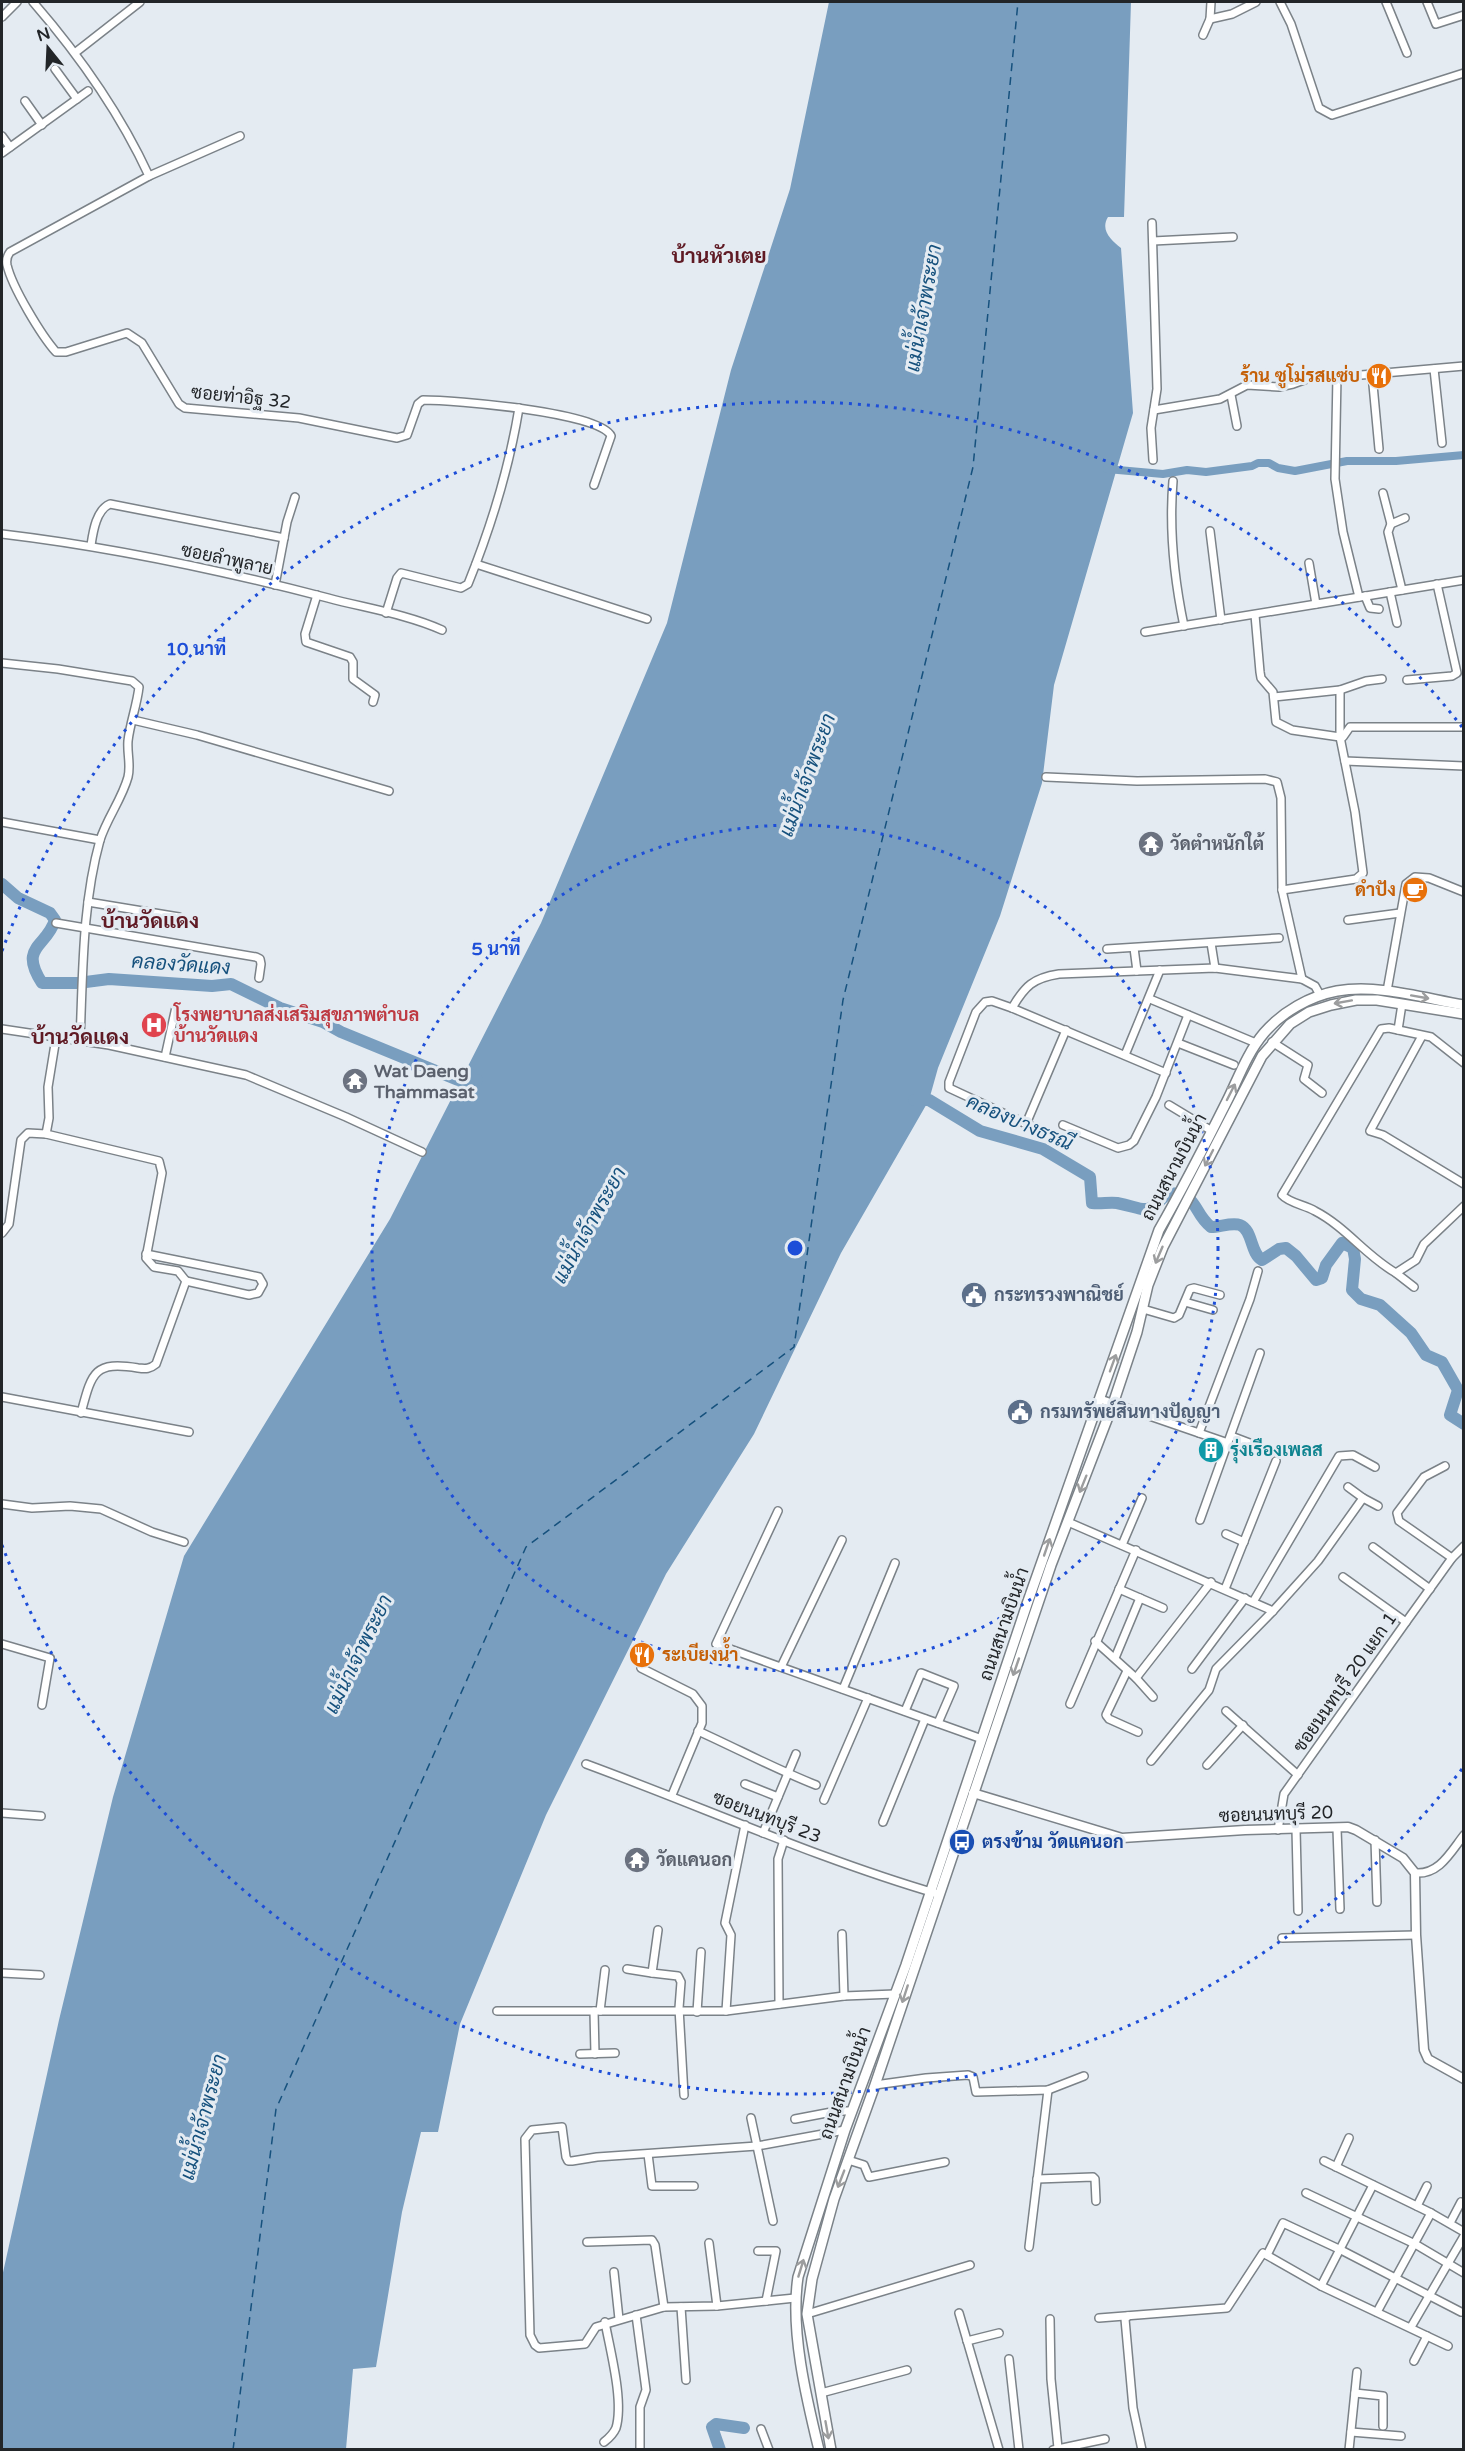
<svg xmlns="http://www.w3.org/2000/svg" width="1465" height="2451" font-family="'Varela Round',Sarabun,sans-serif">
<style>
.water{fill:#799ebf}
.lines{fill:none;stroke-linecap:round;stroke-linejoin:round}
.canal{stroke:#799ebf;stroke-width:8}
.river{stroke:#799ebf;stroke-width:12}
.ferry{stroke:#16517d;stroke-width:1.5;stroke-dasharray:8 6;stroke-linecap:butt}
.minor-casing{stroke:#7b8288;stroke-width:10}
.tertiary-casing{stroke:#7b8288;stroke-width:11}
.secondary-casing{stroke:#7b8288;stroke-width:12}
.minor{stroke:#fff;stroke-width:7}
.tertiary{stroke:#fff;stroke-width:8}
.secondary{stroke:#fff;stroke-width:9}
.oneway{stroke:#9c9d9e}
.ring{fill:none;stroke:#1d4ed8;stroke-width:3;stroke-dasharray:3 6}
.labels{text-anchor:middle;stroke-width:6;stroke-linejoin:round;paint-order:stroke}
.food-label{font-size:18px;font-weight:bold;fill:#c56008;stroke:#e4ebf2;text-anchor:end}
.street-label{font-size:18px;fill:#222528;stroke:#e4ebf2}
.worship-label{font-size:18px;font-weight:bold;fill:#5b616d;stroke:#e4ebf2;text-anchor:start}
.health-label{font-size:18px;font-weight:bold;fill:#be3a42;stroke:#e4ebf2;text-anchor:start}
.service-label{font-size:18px;font-weight:bold;fill:#4e5e75;stroke:#e4ebf2;text-anchor:start}
.culture-label{font-size:18px;font-weight:bold;fill:#0d838f;stroke:#e4ebf2;text-anchor:start}
.transit-label{font-size:18px;font-weight:bold;fill:#164399;stroke:#e4ebf2;text-anchor:start}
.water-label{font-size:20px;font-style:italic;fill:#16517d;stroke:#e4ebf2}
.quarter-label{font-size:21px;font-weight:bold;fill:#5f1a24;stroke:#e4ebf2}
.centre{fill:#1d4ed8;stroke:#e4ebf2;stroke-width:3}
.ring-label{font-size:18px;text-anchor:middle;font-weight:bold;fill:#1d4ed8;stroke:#e4ebf2;stroke-width:6;stroke-linejoin:round;paint-order:stroke}
</style>
<rect width="100%" height="100%" fill="#e4ebf2"/>
<path class="water" d="M829 2H1131L1124 217H1108C1100 230 1111 240 1121 248L1133 413 1054 685 1042 783 1000 916 938 1068 929 1100 841 1253 754 1434 666 1574 546 1815 460 2024 438 2132H421L402 2212 376 2367 353 2369 346 2449 2 2450V2277L59 2020 113 1797 184 1556 390 1219 541 923 667 623 731 370 790 189Z"/>
<g class="lines">
<polyline class="canal" points="1107,469 1163,474 1187,470 1206,472 1252,466 1258,463 1269,463 1278,468 1295,471 1347,461 1396,461 1464,455"/>
<g class="river">
<path d="M2 884 18 898 50 913 55 920C47 947 18 946 42 983H78L109 979 212 986 231 984 280 1008 323 1022 341 1032 458 1080H477"/>
<path d="M914 1100H929L980 1131 1043 1149 1090 1177 1092 1203C1101 1204 1109 1202 1117 1203 1148 1209 1144 1217 1168 1193 1199 1193 1192 1212 1211 1227 1220 1227 1232 1222 1240 1225 1253 1230 1250 1253 1262 1260L1279 1249 1286 1248 1296 1256 1316 1280 1322 1278 1326 1265 1342 1243 1353 1248 1355 1259 1352 1290 1361 1299 1380 1305 1411 1333 1426 1355 1442 1362 1458 1390 1450 1415 1464 1424"/>
<polyline points="720,2450 712,2427 716,2424 744,2428"/>
</g>
<polyline class="ferry" points="233,2450 276,2109 526,1547 794,1347 843,1000 973,467 1018,2"/>
<g class="minor-casing">
<g id="minor">
<path d="M33 2C79 55 119 111 149 176L10 252C7 256 6 260 7 265 12 287 41 335 56 352H66L127 333 142 343 179 404 185 408 299 418 397 438 407 435 418 404 423 400C453 400 600 412 611 436L594 485"/>
<polyline points="1280,2 1291,24 1319,108 1332,115 1464,73"/>
<polyline points="1386,2 1407,53"/>
<polyline points="1427,2 1436,24 1464,15"/>
<polyline points="2,17 17,2"/>
<polyline points="1210,19 1232,14 1256,2"/>
<polyline points="1203,35 1210,19 1211,2"/>
<polyline points="76,52 140,2"/>
<polyline points="55,69 77,99"/>
<polyline points="25,101 42,125"/>
<polyline points="2,136 10,147"/>
<polyline points="2,153 88,91"/>
<polyline points="149,176 240,136"/>
<polyline points="1152,223 1157,389 1151,428 1153,460"/>
<polyline points="1153,241 1233,237"/>
<polyline points="1434,369 1442,443"/>
<polyline points="1372,374 1379,449"/>
<polyline points="1337,376 1335,479 1343,532 1359,597"/>
<polyline points="1231,395 1237,426"/>
<polyline points="1154,410 1220,399 1247,385 1279,387 1293,384 1315,376 1350,376 1464,366"/>
<path d="M1173 481C1169 529 1174 578 1184 626"/>
<polyline points="1383,493 1391,524"/>
<polyline points="1210,531 1221,620"/>
<path d="M2 534C112 547 220 570 328 598 365 608 406 614 442 630"/>
<path d="M91 545C93 532 96 510 110 504L284 538"/>
<polyline points="1309,563 1316,604"/>
<polyline points="476,564 647,619"/>
<polyline points="275,585 287,522 295,497"/>
<polyline points="1402,590 1388,532 1391,524 1405,518"/>
<polyline points="1390,592 1397,623"/>
<polyline points="317,595 305,634 306,642 350,657 353,662 353,679 375,695 373,702"/>
<polyline points="1365,596 1370,608 1379,609"/>
<path d="M386 613 397 578 401 573 461 588 468 584C491 527 509 469 519 408"/>
<polyline points="1255,615 1260,672 1261,678 1273,692 1276,722 1292,730 1340,737"/>
<polyline points="1145,632 1464,580"/>
<path d="M2 663 58 669 132 681 139 687C137 705 130 723 128 741 127 754 131 765 128 777 122 799 107 818 100 840 82 905 83 973 80 1040"/>
<polyline points="1407,680 1452,676 1457,673 1437,584"/>
<polyline points="1274,697 1340,690 1366,681 1382,679"/>
<polyline points="133,720 197,735 389,791"/>
<polyline points="1343,737 1350,727 1464,727"/>
<polyline points="1345,761 1464,766"/>
<polyline points="1046,777 1137,781 1265,779 1277,782 1281,798 1282,890 1302,979"/>
<polyline points="2,822 100,840"/>
<polyline points="1282,890 1356,879 1363,873 1355,812 1340,737 1340,690"/>
<polyline points="88,902 179,917"/>
<polyline points="1348,920 1400,913"/>
<polyline points="56,923 256,957 260,959 261,964 259,978"/>
<polyline points="1211,943 1215,968"/>
<polyline points="1134,948 1137,971"/>
<polyline points="1107,949 1279,938"/>
<polyline points="1387,991 1406,884 1415,877 1429,878 1464,892"/>
<polyline points="1150,999 1256,1043"/>
<path d="M1012 1008C1025 986 1033 978 1059 974L1215 968 1302 979 1315 986 1320 995"/>
<polyline points="2,1029 109,1045 246,1075 346,1117 422,1152"/>
<polyline points="1398,1030 1402,1004"/>
<polyline points="1422,1036 1370,1131 1383,1135 1464,1184"/>
<polyline points="1272,1042 1308,1065 1304,1079 1322,1093"/>
<polyline points="1178,1043 1234,1065"/>
<polyline points="1125,1055 1160,970"/>
<polyline points="165,1057 176,1007"/>
<path d="M1464 1063 1431 1037 1389 1028 1381 1029 1282 1195C1289 1203 1305 1205 1315 1211 1346 1227 1366 1256 1396 1273L1416 1260 1424 1244 1464 1206"/>
<polyline points="1169,1105 1212,1131"/>
<polyline points="1026,1124 1066,1030"/>
<polyline points="1063,1125 1118,1148 1129,1145 1134,1141 1156,1097 1188,1015"/>
<path d="M46 1134 159 1161 162 1173 146 1258 154 1267 178 1271 186 1281 156 1364C150 1369 146 1369 138 1368 94 1361 92 1372 81 1413"/>
<polyline points="1048,1134 949,1088 949,1082 976,1012 985,1002 992,1001 1012,1008 1166,1073"/>
<polyline points="2,1233 9,1224 21,1140 28,1133 46,1134 49,1118 48,1087 56,1038"/>
<polyline points="146,1254 245,1274 259,1277 263,1284 258,1293 249,1295 186,1281"/>
<polyline points="1396,1273 1414,1287"/>
<polyline points="1185,1302 1213,1310"/>
<polyline points="1143,1309 1174,1318 1179,1315 1190,1289 1194,1288 1220,1295"/>
<polyline points="2,1397 189,1432"/>
<polyline points="1100,1399 1228,1443"/>
<polyline points="1199,1433 1250,1299 1258,1271"/>
<polyline points="1231,1436 1260,1447"/>
<polyline points="1445,1466 1424,1477 1397,1513 1399,1521 1452,1558"/>
<polyline points="1363,1498 1378,1506"/>
<polyline points="2,1504 32,1508 70,1506 101,1509 152,1532 184,1542"/>
<polyline points="778,1511 716,1644 982,1739"/>
<polyline points="1200,1520 1260,1353"/>
<polyline points="1068,1522 1273,1611"/>
<polyline points="1226,1534 1244,1542"/>
<polyline points="1122,1545 1142,1498"/>
<polyline points="1373,1547 1430,1589"/>
<polyline points="1343,1577 1406,1622"/>
<polyline points="1119,1589 1163,1608"/>
<polyline points="1225,1589 1276,1461"/>
<polyline points="1253,1602 1339,1456 1353,1455 1375,1467"/>
<polyline points="1095,1641 1136,1678 1153,1697"/>
<polyline points="2,1644 50,1658 42,1705"/>
<polyline points="1115,1658 1140,1598"/>
<polyline points="781,1667 842,1540"/>
<polyline points="641,1668 693,1694 702,1706 702,1723 672,1795"/>
<polyline points="1192,1669 1245,1598"/>
<polyline points="1127,1671 1106,1715 1109,1719 1138,1732"/>
<polyline points="1136,1678 1211,1582"/>
<polyline points="843,1689 895,1563"/>
<polyline points="1070,1704 1136,1550"/>
<polyline points="905,1711 921,1673 954,1686 938,1723"/>
<polyline points="1226,1711 1298,1775"/>
<path d="M698 1731C738 1749 775 1769 816 1785"/>
<polyline points="1151,1761 1209,1690 1216,1669 1273,1611 1318,1561 1363,1498 1348,1487"/>
<path d="M586 1764C703 1807 818 1859 938 1894"/>
<polyline points="1207,1765 1243,1725"/>
<polyline points="745,1784 778,1797"/>
<polyline points="824,1800 868,1698"/>
<polyline points="2,1813 41,1816"/>
<polyline points="883,1822 925,1719"/>
<polyline points="1296,1829 1298,1911"/>
<polyline points="1337,1829 1340,1909"/>
<polyline points="1278,1830 1284,1794 1406,1622 1452,1558 1464,1546"/>
<polyline points="763,1833 796,1754"/>
<polyline points="1375,1840 1377,1902"/>
<path d="M1415 1873C1439 1875 1450 1853 1464 1835"/>
<polyline points="658,1930 652,1973 678,1976 681,1982 679,2008 684,2095"/>
<polyline points="842,1934 844,1996"/>
<polyline points="1282,1938 1416,1935"/>
<polyline points="627,1969 652,1973"/>
<polyline points="2,1973 40,1975"/>
<polyline points="779,2004 778,1859 784,1840"/>
<polyline points="497,2011 726,2011 844,1996 895,1994"/>
<polyline points="594,2011 595,2054"/>
<polyline points="600,2011 605,1970"/>
<polyline points="726,2011 731,1935 725,1923 745,1825"/>
<polyline points="697,2012 701,1952"/>
<polyline points="580,2054 615,2053"/>
<polyline points="875,2085 926,2078 968,2075 973,2077 976,2092 1048,2090 1084,2076"/>
<polyline points="751,2118 773,2221"/>
<polyline points="795,2119 837,2111 852,2111"/>
<polyline points="648,2154 652,2186 694,2186"/>
<polyline points="848,2160 864,2165 869,2177 945,2162"/>
<polyline points="1324,2161 1431,2213 1464,2232"/>
<polyline points="1336,2167 1349,2138"/>
<polyline points="1037,2179 1093,2177 1095,2179 1096,2201"/>
<polyline points="1306,2193 1415,2244 1464,2273"/>
<polyline points="1417,2206 1427,2186"/>
<polyline points="1450,2223 1461,2202"/>
<polyline points="587,2242 652,2240 655,2245 664,2307"/>
<polyline points="709,2243 717,2306"/>
<polyline points="1029,2247 1048,2090"/>
<polyline points="758,2251 776,2251 766,2301"/>
<polyline points="1267,2255 1283,2223 1341,2250 1461,2312"/>
<polyline points="614,2272 619,2319"/>
<polyline points="1321,2286 1373,2185"/>
<polyline points="795,2298 717,2306 664,2307 596,2327 585,2344 539,2348 535,2345 530,2335 525,2139 532,2130 562,2127 566,2157 568,2161 572,2161 597,2157 757,2146 845,2130"/>
<polyline points="681,2307 686,2380"/>
<polyline points="1377,2312 1431,2213"/>
<polyline points="959,2313 999,2450"/>
<polyline points="807,2314 970,2265"/>
<polyline points="636,2315 646,2390 640,2407 640,2450"/>
<polyline points="1128,2316 1125,2319 1133,2408 1142,2450"/>
<polyline points="1099,2318 1227,2308 1263,2253 1321,2286 1448,2346"/>
<polyline points="1050,2319 1051,2379 1058,2448"/>
<polyline points="1411,2327 1464,2236"/>
<polyline points="967,2341 999,2333"/>
<polyline points="1009,2359 1019,2450"/>
<polyline points="1414,2361 1427,2336"/>
<polyline points="821,2393 907,2370"/>
<polyline points="1355,2393 1383,2396 1383,2426"/>
<polyline points="761,2429 769,2450"/>
<polyline points="1351,2432 1401,2436"/>
<path d="M604 2442C609 2438 613 2435 616 2428 624 2401 610 2350 605 2322"/>
<polyline points="1053,2450 1105,2439"/>
<polyline points="1349,2450 1357,2372"/>
</g>
</g>
<g class="tertiary-casing">
<polyline id="tertiary" points="973,1793 1122,1838 1245,1830 1348,1827 1356,1830 1403,1858 1415,1873 1416,1935 1424,2050 1428,2059 1464,2079"/>
</g>
<g class="secondary-casing">
<g id="secondary">
<path d="M819 2450C806 2397 790 2330 798 2277L845 2130 906 1965 1027 1604 1159 1230C1183 1188 1205 1145 1227 1101 1238 1079 1247 1053 1264 1033 1282 1012 1310 996 1337 991 1378 984 1423 998 1464 1005"/>
<polyline points="831,2450 807,2314 812,2279 834,2199 875,2085 1051,1565 1113,1404 1137,1332 1148,1285 1163,1247 1262,1056 1290,1024 1309,1012 1331,1005 1356,1000 1377,1000 1464,1014"/>
</g>
</g>
<use href="#minor" class="minor"/>
<use href="#tertiary" class="tertiary"/>
<use href="#secondary" class="secondary"/>
</g>
<defs><path id="oneway-shaft" d="M-6 0H5M1.5-3L5.5 0L1.5 3" fill="none" stroke-width="1.6" stroke-linecap="round" stroke-linejoin="round" transform="scale(1.5)"/></defs>
<g class="oneway">
<use href="#oneway-shaft" transform="translate(1420 997) rotate(10)"/>
<use href="#oneway-shaft" transform="translate(1343 1002) rotate(170)"/>
<use href="#oneway-shaft" transform="translate(1231 1092) rotate(-63)"/>
<use href="#oneway-shaft" transform="translate(1209 1158) rotate(117)"/>
<use href="#oneway-shaft" transform="translate(1159 1255) rotate(113)"/>
<use href="#oneway-shaft" transform="translate(1113 1363) rotate(-70)"/>
<use href="#oneway-shaft" transform="translate(1083 1484) rotate(112)"/>
<use href="#oneway-shaft" transform="translate(1047 1547) rotate(-71)"/>
<use href="#oneway-shaft" transform="translate(1016 1667) rotate(109)"/>
<use href="#oneway-shaft" transform="translate(905 1994) rotate(108)"/>
<use href="#oneway-shaft" transform="translate(841 2179) rotate(111)"/>
<use href="#oneway-shaft" transform="translate(801 2268) rotate(-73)"/>
<use href="#oneway-shaft" transform="translate(827 2430) rotate(80)"/>
</g>
<g class="ring">
<circle cx="795" cy="1248" r="423"/>
<path d="M1462 1769A847 847 0 0 1 2 1545M2 951A847 847 0 0 1 1462 727"/>
</g>
<defs>
<g id="restaurant-disc" transform="scale(1.35)"><circle r="9.5" fill="#e8710a" stroke="#e4ebf2"/><path d="M-5-6h1v4h1v-4h1v4h1v-4h1v5L-1.5 .5V6h-2V.5L-5-1ZM5-6V6H3V1.5H1.5Q1.5-4 5-6Z" fill="#fff"/></g>
<g id="temple-disc" transform="scale(1.35)"><circle r="9.5" fill="#6b7280" stroke="#e4ebf2"/><path d="M0-6L5-2H3V0L6.5 2.5H4V6H1.5V3h-3V6H-4V2.5H-6.5L-3 0V-2H-5Z" fill="#fff"/></g>
<g id="cafe-disc" transform="scale(1.35)"><circle r="9.5" fill="#e8710a" stroke="#e4ebf2"/><path d="M-5.5-4.5H6V0H3Q3 3.5 0 3.5H-2.5Q-5.5 3.5-5.5 0ZM3-3.2v2h1.7v-2ZM-6 4.5H4V6H-6Z" fill="#fff"/></g>
<g id="hospital-disc" transform="scale(1.35)"><circle r="9.5" fill="#e0444e" stroke="#e4ebf2"/><path d="M-5-5h3v3.5h4V-5h3V5h-3V1.5h-4V5h-3Z" fill="#fff"/></g>
<g id="civic-disc" transform="scale(1.35)"><circle r="9.5" fill="#5c6f8a" stroke="#e4ebf2"/><path d="M-.6-6.5H3V-4.5H.6V-3L4-1V1h2V6H-6V1h2V-1L-.6-3ZM-1.2 2.5V6h2.4V2.5Z" fill="#fff"/></g>
<g id="building-disc" transform="scale(1.35)"><circle r="9.5" fill="#0f9aa8" stroke="#e4ebf2"/><path d="M-4-6H4V6H1V3H-1V6H-4ZM-2.5-4.3h1.7v1.8h-1.7ZM.8-4.3h1.7v1.8H.8ZM-2.5-1h1.7V.8h-1.7ZM.8-1h1.7V.8H.8Z" fill="#fff"/></g>
<g id="bus-disc" transform="scale(1.35)"><circle r="9.5" fill="#1a4fb4" stroke="#e4ebf2"/><path d="M-5-6H5V4H4V6H2V4H-2V6H-4V4H-5ZM-3.5-4V0h7V-4ZM-3.5 1.2v1.5H-2V1.2ZM2 1.2v1.5H3.5V1.2Z" fill="#fff"/></g>
</defs>
<g fill-rule="evenodd">
<use href="#restaurant-disc" x="1379" y="376"/>
<use href="#temple-disc" x="1151" y="844"/>
<use href="#cafe-disc" x="1415" y="890"/>
<use href="#hospital-disc" x="154" y="1025"/>
<use href="#temple-disc" x="355" y="1081"/>
<use href="#civic-disc" x="974" y="1295"/>
<use href="#civic-disc" x="1020" y="1412"/>
<use href="#building-disc" x="1211" y="1450"/>
<use href="#restaurant-disc" x="642" y="1655"/>
<use href="#bus-disc" x="962" y="1842"/>
<use href="#temple-disc" x="637" y="1860"/>
</g>
<g class="labels">
<g class="food-label">
<text x="1360" y="382">ร้าน ซูโม่รสแซ่บ</text>
<text x="1396" y="896">ดำปัง</text>
<text x="662" y="1661" text-anchor="start">ระเบียงน้ำ</text>
</g>
<g class="street-label">
<text transform="translate(241 397) rotate(6)" y="6">ซอยท่าอิฐ 32</text>
<text transform="translate(227 559) rotate(12)" y="6">ซอยลำพูลาย</text>
<text transform="translate(1174 1167) rotate(-62)" y="6">ถนนสนามบินน้ำ</text>
<text transform="translate(1004 1624) rotate(-71)" y="6">ถนนสนามบินน้ำ</text>
<text transform="translate(1345 1682) rotate(-55)" y="6">ซอยนนทบุรี 20 แยก 1</text>
<text transform="translate(1276 1814) rotate(-2)" y="6">ซอยนนทบุรี 20</text>
<text transform="translate(767 1817) rotate(21)" y="6">ซอยนนทบุรี 23</text>
<text transform="translate(845 2083) rotate(-70)" y="6">ถนนสนามบินน้ำ</text>
</g>
<g class="worship-label">
<text x="1170" y="850">วัดตำหนักใต้</text>
<text x="374" y="1077">Wat Daeng<tspan x="374" dy="21">Thammasat</tspan></text>
<text x="656" y="1866">วัดแคนอก</text>
</g>
<g class="health-label">
<text x="174" y="1021">โรงพยาบาลส่งเสริมสุขภาพตำบล<tspan x="174" dy="21">บ้านวัดแดง</tspan></text>
</g>
<g class="service-label">
<text x="994" y="1301">กระทรวงพาณิชย์</text>
<text x="1040" y="1418">กรมทรัพย์สินทางปัญญา</text>
</g>
<g class="culture-label">
<text x="1230" y="1456">รุ่งเรืองเพลส</text>
</g>
<g class="transit-label">
<text x="982" y="1848">ตรงข้าม วัดแคนอก</text>
</g>
<g class="water-label">
<text transform="translate(923 308) rotate(-80)" y="7">แม่น้ำเจ้าพระยา</text>
<text transform="translate(807 775) rotate(-70)" y="7">แม่น้ำเจ้าพระยา</text>
<text transform="translate(181 964) rotate(4)" y="7">คลองวัดแดง</text>
<text transform="translate(1020 1122) rotate(23)" y="7">คลองบางธรณี</text>
<text transform="translate(589 1225) rotate(-61)" y="7">แม่น้ำเจ้าพระยา</text>
<text transform="translate(358 1654) rotate(-64)" y="7">แม่น้ำเจ้าพระยา</text>
<text transform="translate(203 2117) rotate(-75)" y="7">แม่น้ำเจ้าพระยา</text>
</g>
<g class="quarter-label">
<text x="719" y="263">บ้านหัวเตย</text>
<text x="150" y="928">บ้านวัดแดง</text>
<text x="80" y="1044">บ้านวัดแดง</text>
</g>
</g>
<circle cx="795" cy="1248" r="9" class="centre"/>
<g class="ring-label">
<text x="196" y="655">10 นาที</text>
<text x="496" y="955">5 นาที</text>
</g>
<rect width="1465" height="2451" fill="none" stroke="#222528" stroke-width="6"/>
<g transform="translate(48 48) rotate(342)" stroke="#e4ebf2" stroke-width="4.5" paint-order="stroke">
<path d="M0-4.5L10 22L0 15L-10 22Z" fill="#222528"/>
<text y="-9" font-size="16" font-weight="bold" text-anchor="middle" fill="#222528">N</text>
</g>
</svg>
